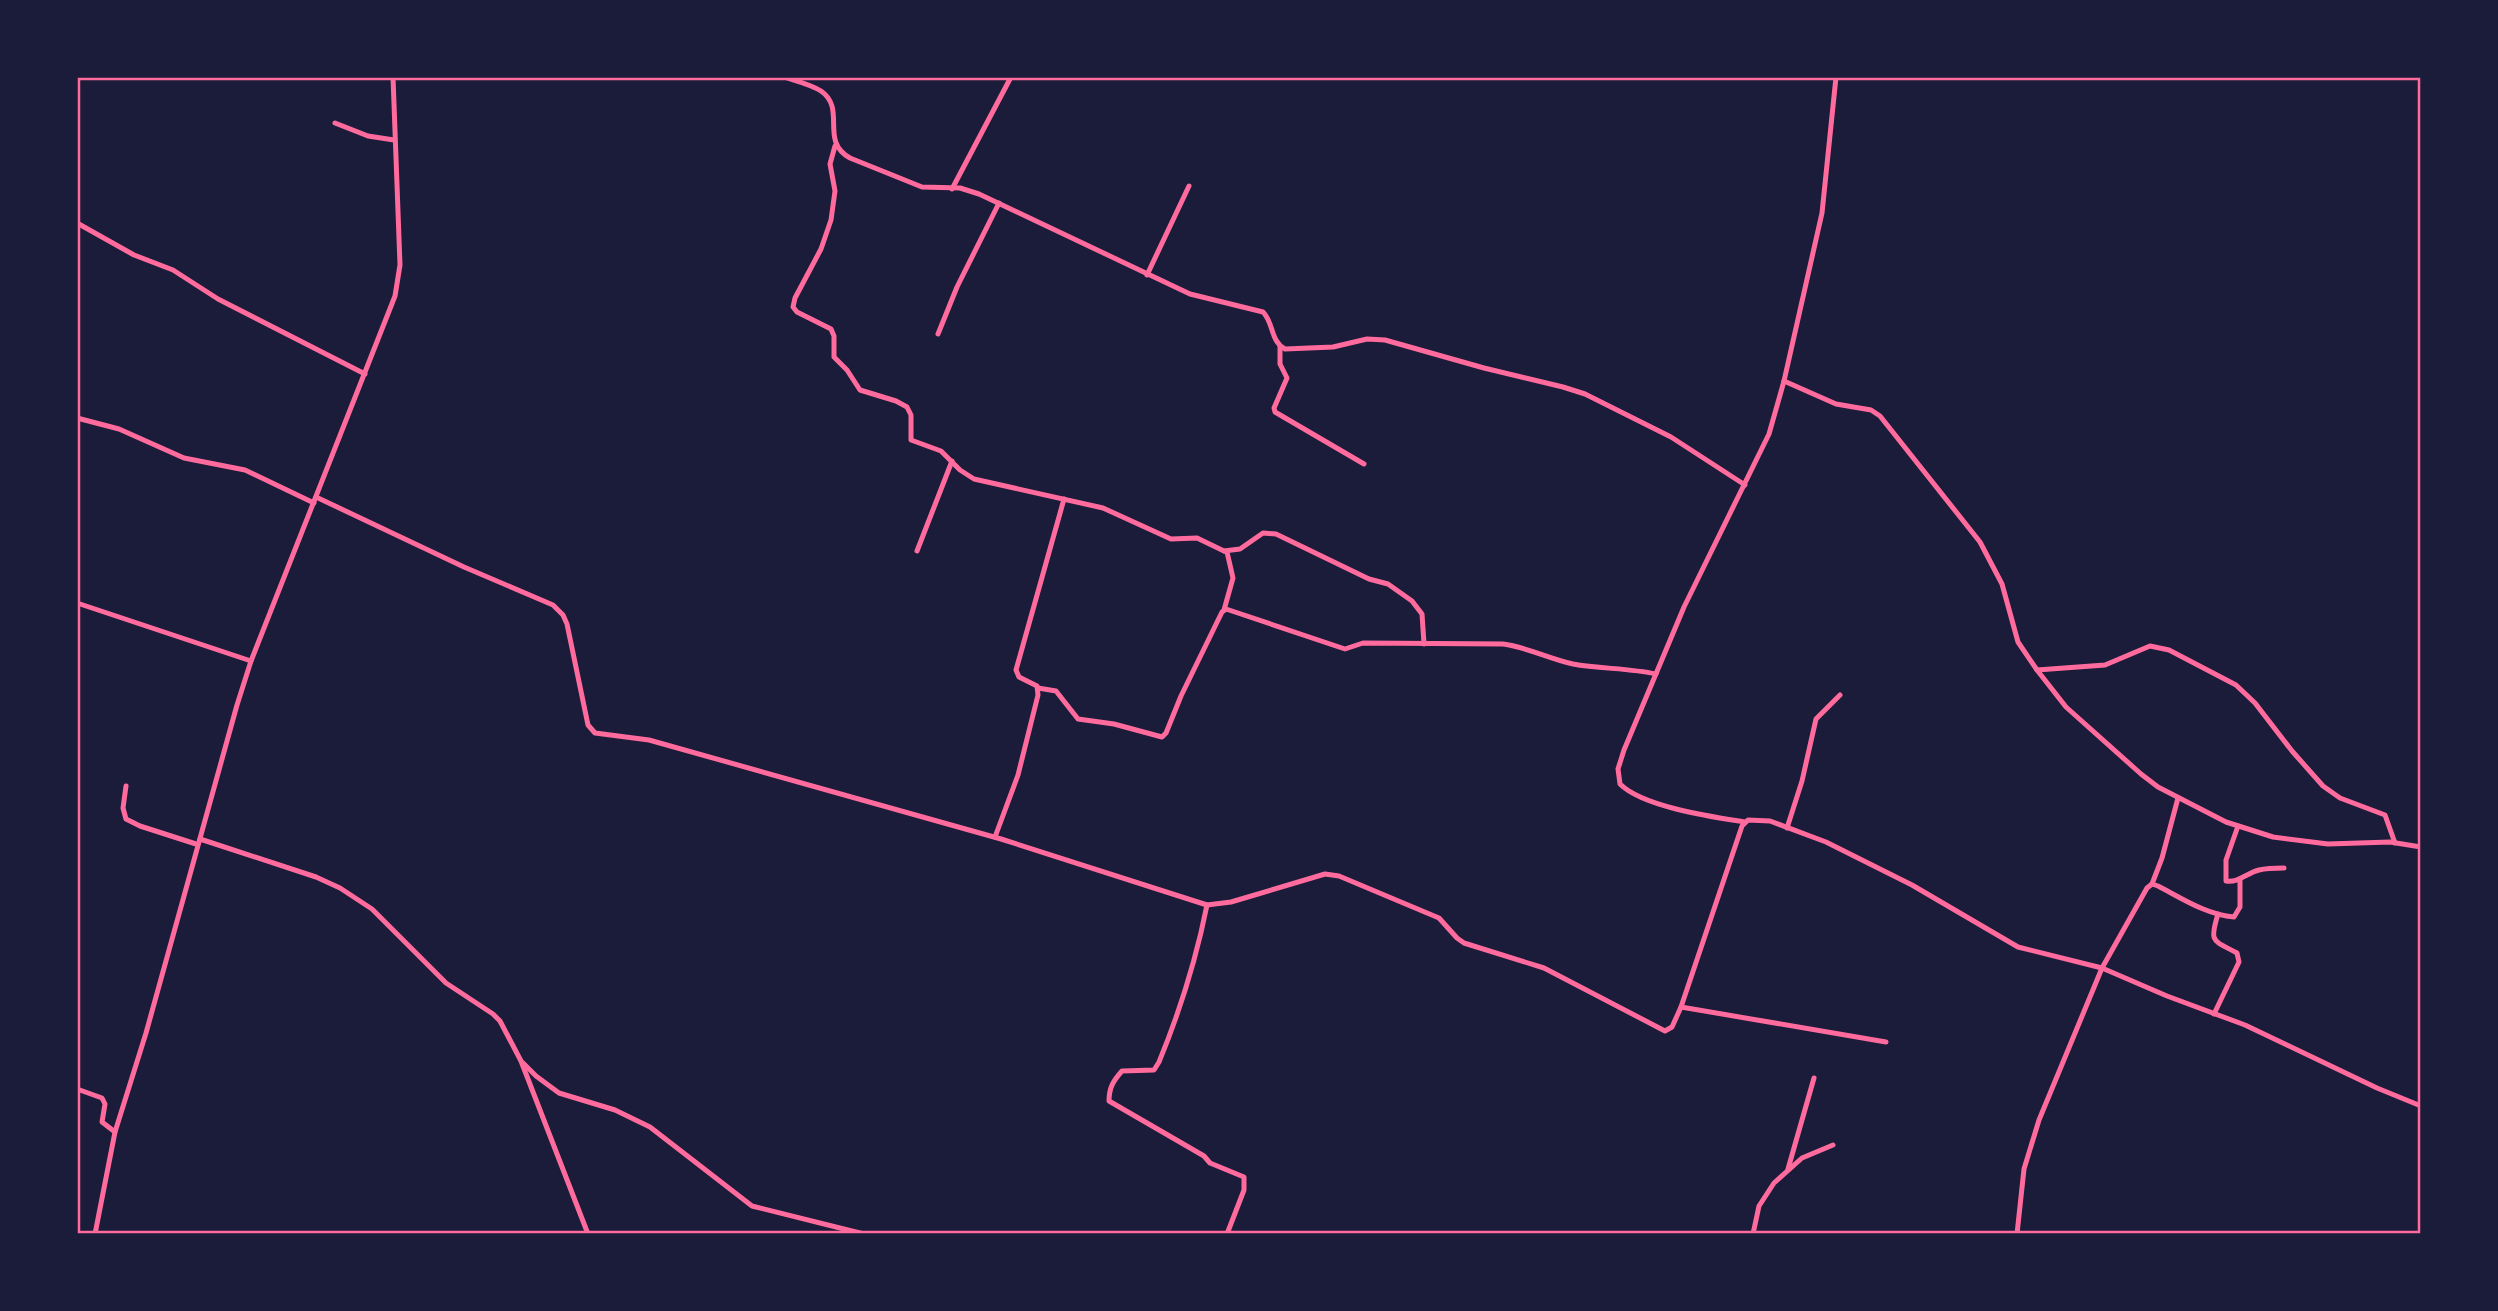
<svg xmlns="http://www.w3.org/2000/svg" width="2498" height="1311" font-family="Karla,sans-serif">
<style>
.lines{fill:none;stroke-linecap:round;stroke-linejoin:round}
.minor{stroke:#ff6b9d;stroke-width:5}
.neatline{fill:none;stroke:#ff6b9d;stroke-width:2.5}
</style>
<rect width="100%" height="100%" fill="#1b1b3a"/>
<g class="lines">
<g class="minor">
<path d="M784 77C796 81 810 84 821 91 847 109 819 141 850 158L922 187 960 188 979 194 1190 294 1263 312C1274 323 1270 341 1285 349L1333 347 1367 339 1385 340 1484 368 1563 387 1585 394 1671 437 1745 485"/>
<polyline points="335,123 368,136 394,140"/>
<polyline points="835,146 830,164 835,191 831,220 821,249 795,298 793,307 797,312 831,329 834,336 834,357 847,370 860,390 896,401 907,407 911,415 911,440 941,451 960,470 974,479 1103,508 1171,539 1197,538 1224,551 1240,549 1263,533 1276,534 1369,579 1388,584 1412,601 1422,614 1424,644"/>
<polyline points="952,189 1011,77"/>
<polyline points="77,223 134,255 173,270 218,299 365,374"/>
<polyline points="1147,275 1189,186"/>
<polyline points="938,334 957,287 999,203"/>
<polyline points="1280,346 1280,364 1287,378 1274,408 1275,412 1364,464"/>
<polyline points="1784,381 1836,404 1871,410 1880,416 1980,542 2002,584 2018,642 2037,670 2066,707 2141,774 2158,787 2226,822 2273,837 2328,844 2390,842 2421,847"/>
<polyline points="77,418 119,429 184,458 245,470 314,503"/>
<polyline points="316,497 464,567 553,605 563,615 567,624 588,725 595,733 649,740 1001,839 1207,905 1231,902 1325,874 1339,876 1439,918 1457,938 1464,943 1544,968 1665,1031 1672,1027 1681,1007 1742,826 1748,820 1770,821 1826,842 1912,885 2018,947 2102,968 2167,996 2245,1025 2377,1088 2421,1106"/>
<polyline points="917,551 952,461"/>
<polyline points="1224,551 1227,552 1233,578 1224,610"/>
<polyline points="77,603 251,661"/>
<polyline points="2037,670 2105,665 2150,646 2169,650 2236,685 2255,703 2292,751 2323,786 2340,798 2385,815 2395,843"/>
<path d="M1038 688 1056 691 1078 719 1114 724 1162 737 1166 733 1181 696 1222 612 1226 609 1345 649 1363 643 1503 644C1527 647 1549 659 1573 664 1600 669 1629 668 1656 674"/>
<polyline points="126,786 123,808 126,819 140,826 196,844"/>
<path d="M1745 822C1713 817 1643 807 1620 784L1618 769 1624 750 1684 607 1769 434 1784 381 1822 213 1836 77"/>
<path d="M2238 826 2226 860V881C2238 883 2247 873 2259 870 2267 868 2276 868 2284 868"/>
<polyline points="1787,828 1802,781 1816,719 1840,695"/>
<polyline points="995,837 1018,775 1038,695 1037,686 1019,677 1016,670 1064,499"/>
<polyline points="200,839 316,877 340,888 372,909 446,983 493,1014 500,1021 521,1061 588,1234"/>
<polyline points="2152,884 2162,858 2178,798"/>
<path d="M1207 905C1196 960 1180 1011 1159 1062L1154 1070 1122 1071C1113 1081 1109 1088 1109 1101L1204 1156 1210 1163 1244 1177V1190L1227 1234"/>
<polyline points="1681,1007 1886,1042"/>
<path d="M2214 1014 2239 962 2237 953C2213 940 2209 943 2218 914"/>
<polyline points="523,1063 536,1076 559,1093 615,1110 650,1127 752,1206 864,1234"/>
<polyline points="77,1089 102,1098 105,1104 102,1122 115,1132"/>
<polyline points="1788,1169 1814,1078"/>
<polyline points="95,1234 115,1132 146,1033 237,705 251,661 395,296 400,265 393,77"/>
<polyline points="1753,1234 1759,1206 1774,1183 1802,1158 1833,1145"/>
<path d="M2017 1234 2024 1169 2039 1120 2102 968 2147 888 2152 884 2158 886C2181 898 2207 915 2234 917L2240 907V879"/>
</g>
</g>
<rect width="2498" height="1311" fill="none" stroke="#1b1b3a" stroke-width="158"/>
<rect x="79" y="79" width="2340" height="1153" class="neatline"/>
</svg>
